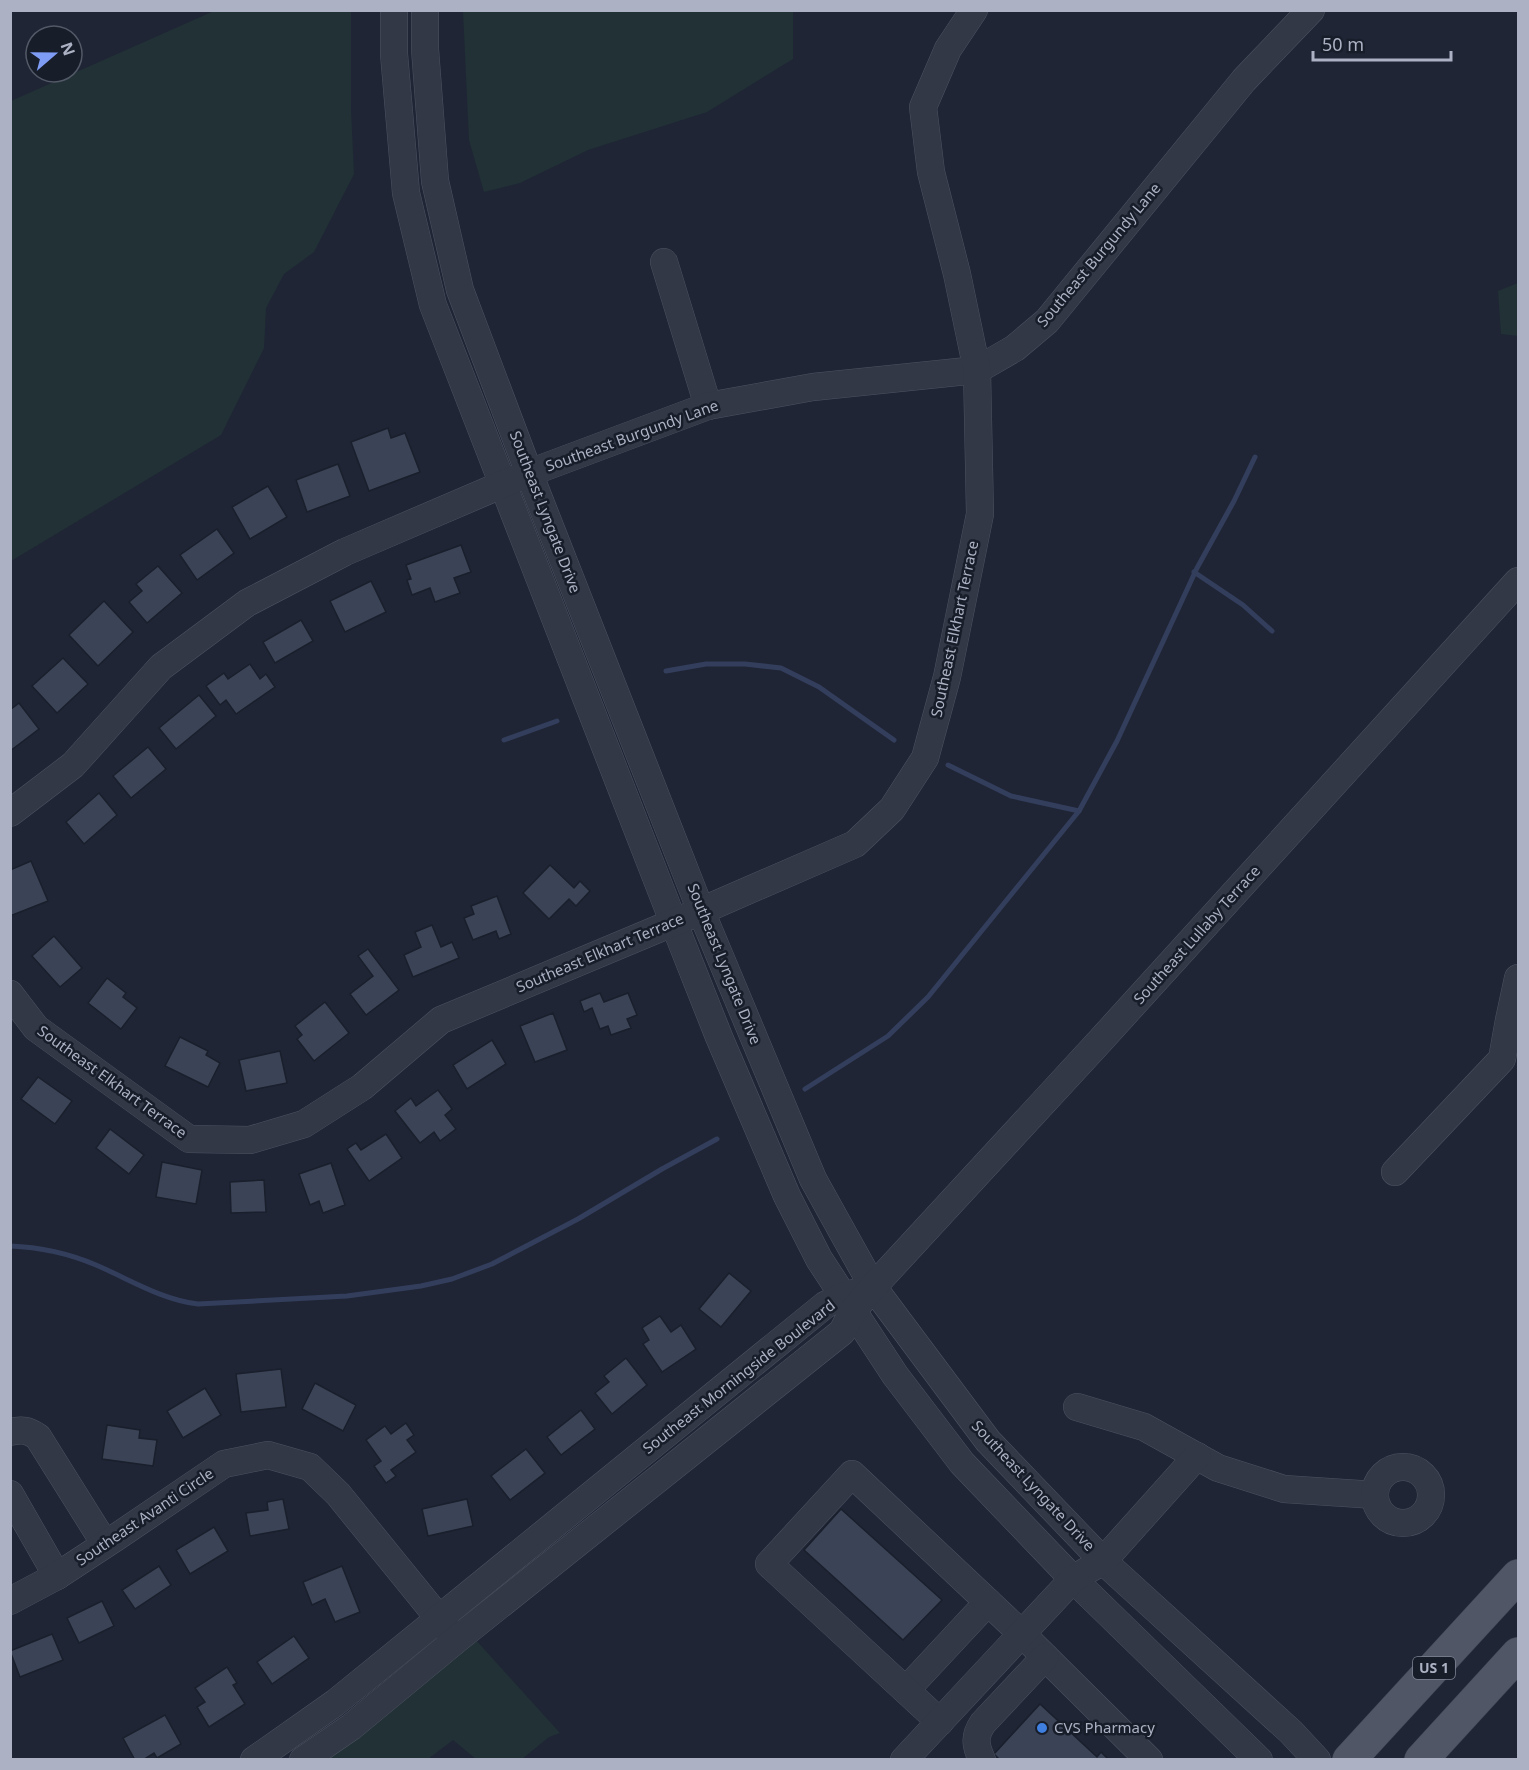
<svg xmlns="http://www.w3.org/2000/svg" width="1529" height="1770" font-family="'Noto Sans',sans-serif">
<style>
.green{fill:#213136}
.lines{fill:none;stroke-linecap:round;stroke-linejoin:round}
.stream{stroke:#333e5c;stroke-width:5}
.building{fill:#3b4356;stroke:#1a1f2c;stroke-width:1.5}
.minor-casing{stroke:#4d5261;stroke-width:28}
.major-casing{stroke:#3c414f;stroke-width:34}
.minor{stroke:#323846;stroke-width:27}
.major{stroke:#505666;stroke-width:33}
.shop-dot{fill:#3f7fe0;stroke:#181d2a;stroke-width:2}
.labels{text-anchor:middle;stroke-width:5;stroke-linejoin:round;paint-order:stroke}
.shield{fill:#181d2a;stroke:#808595;stroke-width:1.5}
.shield-label{font-size:14px;font-weight:bold;fill:#acb2c3}
.street-label{font-size:15px;fill:#acb2c3;stroke:#181d2a}
.poi-label{font-size:15px;fill:#acb2c3;stroke:#181d2a;text-anchor:start}
</style>
<rect width="100%" height="100%" fill="#1f2535"/>
<g class="green">
<polygon points="214,11 351,11 351,110 354,174 314,252 284,274 266,308 264,348 221,435 11,561 11,101"/>
<polygon points="463,11 793,11 793,59 707,112 588,150 520,183 484,192 469,140"/>
<polygon points="1518,283 1518,336 1501,334 1498,291"/>
<polygon points="474,1638 560,1733 549,1737 522,1759 476,1759 453,1740 428,1759 320,1760"/>
</g>
<g class="lines">
<g class="stream">
<polyline points="1194,572 1243,605 1272,631"/>
<polyline points="666,671 706,664 745,664 781,668 819,687 894,740"/>
<polyline points="504,740 557,721"/>
<polyline points="948,765 1011,796 1079,811"/>
<polyline points="805,1089 888,1036 928,997 1079,811 1117,741 1197,568 1234,501 1255,457"/>
<path d="M10 1246C38 1247 70 1254 96 1265 129 1279 162 1300 198 1304L347 1296 421 1286 452 1279 492 1264 578 1219 662 1169 717 1139"/>
</g>
</g>
<g class="building">
<polygon points="388,428 391,438 405,433 420,472 369,491 351,442"/>
<polygon points="338,464 350,496 307,512 296,480"/>
<polygon points="268,486 287,517 250,539 232,507"/>
<polygon points="217,529 234,553 197,580 180,555"/>
<polygon points="461,545 471,572 454,578 460,593 435,602 430,588 412,595 407,580 411,579 406,565"/>
<polygon points="158,566 182,593 147,623 129,602 142,591 136,584"/>
<polygon points="371,581 386,612 345,632 330,601"/>
<polygon points="104,601 133,632 98,666 69,635"/>
<polygon points="301,620 313,641 275,663 263,642"/>
<polygon points="63,658 88,684 57,713 32,686"/>
<polygon points="250,664 260,679 266,674 275,687 236,714 226,700 220,705 206,686 224,673 228,679"/>
<polygon points="199,695 216,716 176,749 159,728"/>
<polygon points="19,703 39,729 10,751 10,710"/>
<polygon points="148,747 166,769 131,798 113,776"/>
<polygon points="99,793 117,815 84,844 66,822"/>
<polygon points="31,861 48,901 10,916 10,870"/>
<polygon points="550,865 574,888 580,881 590,891 576,906 569,899 549,919 523,893"/>
<polygon points="497,896 511,934 499,939 496,931 473,940 464,918 474,914 471,906"/>
<polygon points="432,925 441,947 452,942 459,958 413,977 404,955 421,947 415,932"/>
<polygon points="54,936 82,968 60,987 32,956"/>
<polygon points="368,949 399,990 366,1015 350,994 373,976 358,956"/>
<polygon points="107,978 126,993 123,997 137,1008 121,1029 88,1003"/>
<polygon points="600,993 604,1002 628,993 637,1015 627,1019 631,1028 611,1035 608,1026 600,1029 592,1008 584,1012 580,1001"/>
<polygon points="325,1002 349,1033 314,1061 297,1039 302,1035 295,1026"/>
<polygon points="553,1013 567,1050 535,1062 520,1026"/>
<polygon points="180,1037 208,1051 206,1055 220,1063 208,1087 165,1066"/>
<polygon points="492,1040 506,1064 467,1089 453,1065"/>
<polygon points="280,1051 287,1083 246,1091 239,1060"/>
<polygon points="38,1077 72,1101 55,1124 21,1099"/>
<polygon points="438,1090 452,1109 445,1115 456,1129 440,1141 434,1132 420,1143 395,1111 411,1098 416,1106"/>
<polygon points="110,1129 144,1155 129,1174 96,1148"/>
<polygon points="386,1134 402,1158 369,1181 347,1149 356,1143 361,1150"/>
<polygon points="162,1162 202,1170 196,1204 156,1197"/>
<polygon points="331,1163 345,1205 323,1213 319,1201 310,1205 299,1174"/>
<polygon points="264,1180 266,1212 231,1213 230,1182"/>
<polygon points="729,1273 751,1291 721,1327 699,1309"/>
<polygon points="660,1316 671,1332 681,1325 696,1349 662,1372 643,1344 649,1340 642,1328"/>
<polygon points="626,1358 647,1385 612,1414 595,1393 609,1382 604,1376"/>
<polygon points="281,1369 286,1407 241,1412 236,1374"/>
<polygon points="315,1383 356,1405 343,1431 302,1409"/>
<polygon points="205,1388 221,1415 183,1438 167,1411"/>
<polygon points="581,1410 595,1429 561,1455 547,1437"/>
<polygon points="406,1423 414,1435 407,1440 416,1452 391,1470 396,1476 386,1483 374,1466 381,1461 366,1440 385,1426 391,1434"/>
<polygon points="107,1425 140,1430 139,1438 157,1440 153,1466 102,1459"/>
<polygon points="526,1449 545,1473 510,1500 491,1476"/>
<polygon points="283,1499 289,1529 250,1536 246,1513 268,1510 267,1502"/>
<polygon points="467,1499 473,1526 428,1536 422,1509"/>
<polygon points="841,1509 942,1600 903,1640 804,1550"/>
<polygon points="214,1527 228,1551 190,1574 176,1550"/>
<polygon points="159,1566 171,1585 135,1609 122,1590"/>
<polygon points="342,1566 360,1612 335,1622 325,1599 312,1605 303,1582"/>
<polygon points="102,1601 114,1626 79,1643 67,1618"/>
<polygon points="52,1634 63,1660 20,1677 10,1651"/>
<polygon points="294,1636 309,1658 272,1684 257,1662"/>
<polygon points="227,1667 237,1683 233,1685 245,1704 209,1727 197,1707 205,1702 195,1688"/>
<polygon points="1040,1704 1097,1757 1101,1752 1109,1760 1000,1760 994,1754"/>
<polygon points="165,1715 181,1744 157,1758 154,1753 143,1760 135,1760 123,1738"/>
</g>
<g class="lines">
<g class="minor-casing">
<g id="minor">
<polyline points="394,10 394,54 406,193 433,305 673,921 719,1037 787,1196 819,1259 895,1375 962,1463 1073,1579 1259,1760"/>
<polyline points="425,10 425,49 435,181 460,290 529,473 701,911 813,1179 873,1287 988,1441 1103,1561 1291,1732 1317,1760"/>
<polyline points="664,262 708,406"/>
<polyline points="10,813 73,765 161,667 247,603 345,552 529,473 708,406 813,387 977,370 1015,348 1047,321 1244,80 1311,10"/>
<polyline points="10,994 36,1028 189,1139 250,1140 304,1124 362,1087 441,1020 701,911 855,844 892,809 925,758 947,677 980,514 977,370 957,274 931,172 923,107 948,49 974,10"/>
<polyline points="1395,1172 1502,1059 1509,1020 1518,978"/>
<polyline points="1077,1407 1144,1427 1218,1468 1284,1489 1375,1495"/>
<path d="M10 1432C22 1429 28 1430 38 1437L105 1544"/>
<circle cx="1403" cy="1495" r="28"/>
<polyline points="10,1494 57,1576"/>
<polyline points="10,1601 57,1576 115,1538 224,1464 268,1455 310,1467 338,1494 450,1632"/>
<polyline points="906,1690 988,1602"/>
<polyline points="940,1722 769,1564 852,1474 1022,1634 1149,1760"/>
<polyline points="254,1760 335,1703 825,1305 843,1296 861,1291"/>
<polyline points="303,1760 351,1727 456,1640 842,1332 853,1311 873,1287 1100,1041 1518,581"/>
<polyline points="904,1760 1073,1579 1103,1561 1197,1456"/>
<path d="M982 1760C975 1745 974 1736 983 1723L1045 1657"/>
</g>
</g>
<g class="major-casing">
<g id="major">
<polyline points="1349,1760 1518,1576"/>
<polyline points="1421,1760 1518,1654"/>
</g>
</g>
<use href="#minor" class="minor"/>
<use href="#major" class="major"/>
</g>
<circle class="shop-dot" cx="1042" cy="1728" r="6"/>
<g class="labels">
<rect class="shield" x="1413" y="1657" width="42" height="22" rx="4.5"/>
<g class="shield-label">
<text x="1434" y="1673">US 1</text>
</g>
<g class="street-label">
<text transform="translate(1099 255) rotate(-50)" y="5">Southeast Burgundy Lane</text>
<text transform="translate(632 436) rotate(-20)" y="5">Southeast Burgundy Lane</text>
<text transform="translate(545 512) rotate(69)" y="5">Southeast Lyngate Drive</text>
<text transform="translate(955 629) rotate(-78)" y="5">Southeast Elkhart Terrace</text>
<text transform="translate(1197 935) rotate(-48)" y="5">Southeast Lullaby Terrace</text>
<text transform="translate(600 953) rotate(-23)" y="5">Southeast Elkhart Terrace</text>
<text transform="translate(724 964) rotate(68)" y="5">Southeast Lyngate Drive</text>
<text transform="translate(112 1082) rotate(36)" y="5">Southeast Elkhart Terrace</text>
<text transform="translate(739 1377) rotate(-38)" y="5">Southeast Morningside Boulevard</text>
<text transform="translate(1033 1486) rotate(47)" y="5">Southeast Lyngate Drive</text>
<text transform="translate(145 1517) rotate(-34)" y="5">Southeast Avanti Circle</text>
</g>
<g class="poi-label">
<text x="1054" y="1733">CVS Pharmacy</text>
</g>
</g>
<rect width="1529" height="1770" fill="none" stroke="#acb2c3" stroke-width="24"/>
<g transform="translate(54 54) rotate(70)"><circle r="28" fill="#181d2a" stroke="#535967" stroke-width="1.5"/>
<path d="M0-4.5L10 22L0 15L-10 22Z" fill="#7f9cf5"/>
<text y="-9" font-size="16" font-weight="bold" text-anchor="middle" fill="#acb2c3">N</text>
</g>
<path d="M1313 51v9h138v-9" fill="none" stroke="#acb2c3" stroke-width="3"/>
<text x="1322" y="51" font-size="18" fill="#acb2c3" stroke="#181d2a" stroke-width="4.5" paint-order="stroke">50 m</text>
</svg>
